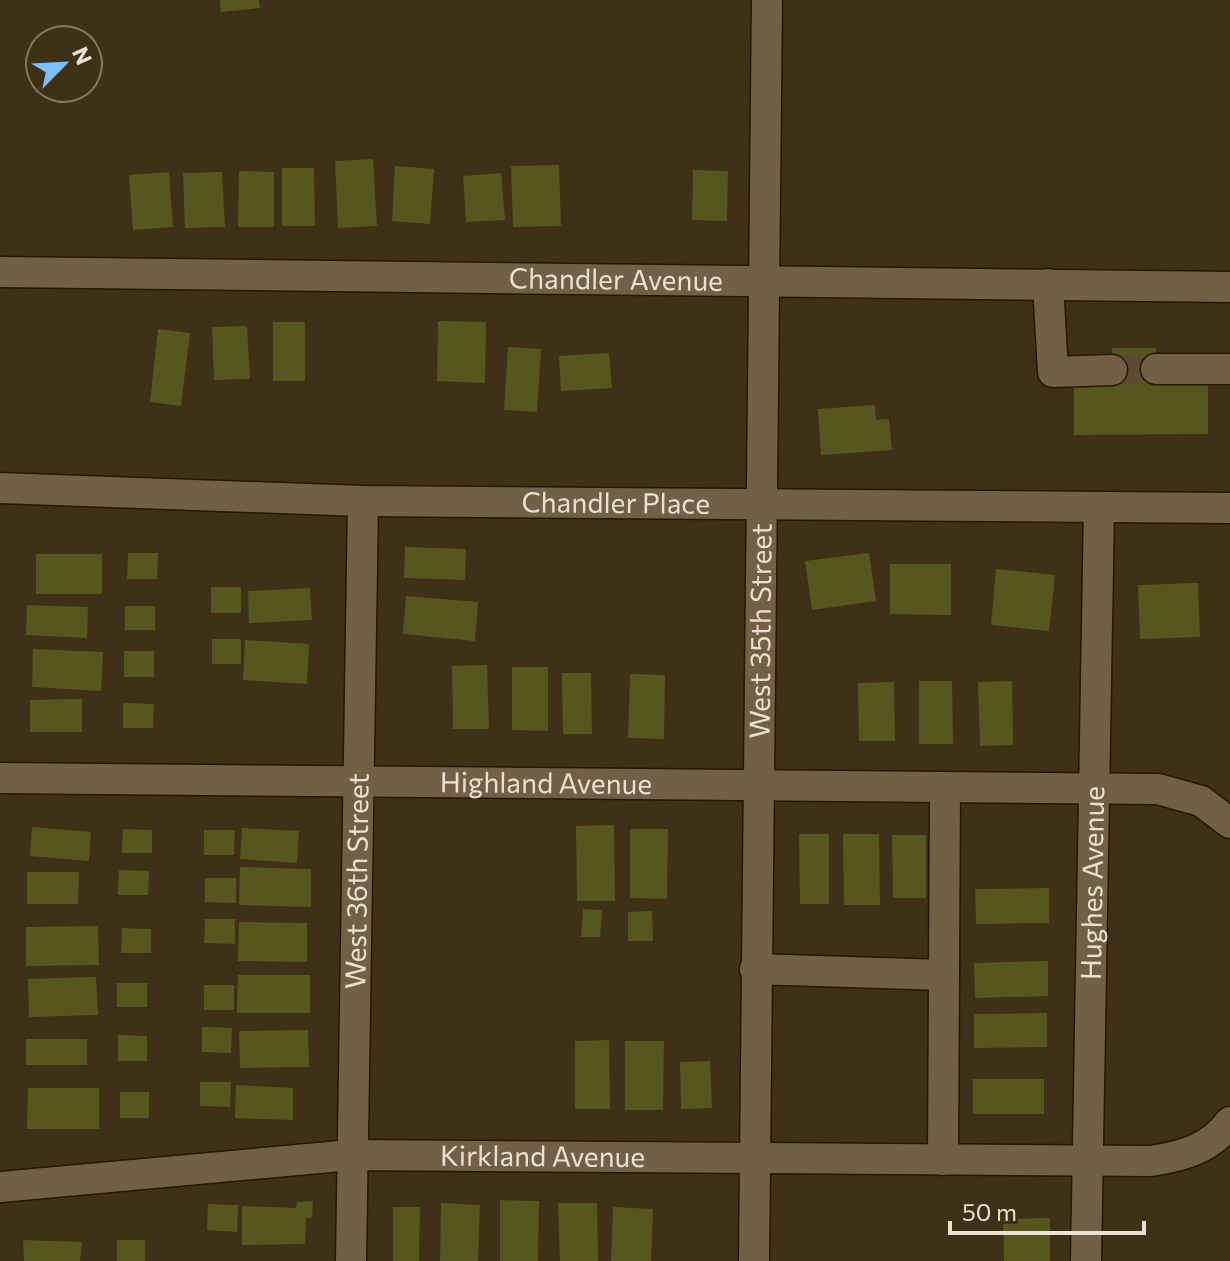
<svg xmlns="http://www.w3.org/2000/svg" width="1230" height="1261" font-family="Commissioner,sans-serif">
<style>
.building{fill:#55571e}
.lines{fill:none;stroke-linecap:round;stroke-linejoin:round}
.minor-tunnel{stroke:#594b34;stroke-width:30;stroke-dasharray:30 15;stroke-linecap:butt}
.minor-casing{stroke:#261701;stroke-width:33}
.minor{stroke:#716047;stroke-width:30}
.labels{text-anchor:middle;stroke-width:7;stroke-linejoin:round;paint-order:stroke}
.street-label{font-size:28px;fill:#ebe1d2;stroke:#3f3018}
</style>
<rect width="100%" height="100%" fill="#3f3018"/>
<g class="building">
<polygon points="220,0 259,0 260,8 221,12"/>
<polygon points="373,159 377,226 338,228 335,161"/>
<polygon points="559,165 561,226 513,227 511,166"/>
<polygon points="395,166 434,169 430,224 392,221"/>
<polygon points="282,168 314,168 315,226 282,226"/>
<polygon points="693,170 728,171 727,221 692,220"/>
<polygon points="239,171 274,172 274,227 238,227"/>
<polygon points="169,172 173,227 133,230 129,175"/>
<polygon points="222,172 225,227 185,228 183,173"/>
<polygon points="501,173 505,220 466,222 463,176"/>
<polygon points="438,321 486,322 485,383 437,381"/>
<rect x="273" y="322" width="32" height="59"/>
<polygon points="247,326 250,379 214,380 212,327"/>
<polygon points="158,329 190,333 181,406 150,402"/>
<polygon points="508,347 541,349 537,412 504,410"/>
<polygon points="1112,348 1156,348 1156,378 1208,378 1208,434 1074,435 1074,381 1111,381"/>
<polygon points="609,353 612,388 561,391 559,356"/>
<polygon points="875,405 876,420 889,419 892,450 821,455 818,409"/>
<polygon points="405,547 466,549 465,580 404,578"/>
<polygon points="128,553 158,553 157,579 127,579"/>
<polygon points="869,553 876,601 812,610 805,561"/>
<rect x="36" y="554" width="66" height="40"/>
<polygon points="890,564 951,564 951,615 890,614"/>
<polygon points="996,569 1055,575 1049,631 991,625"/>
<polygon points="1198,583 1200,637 1140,639 1138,585"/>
<rect x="211" y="587" width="30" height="26"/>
<polygon points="310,588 312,620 249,623 248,591"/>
<polygon points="406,596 478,602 475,641 403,634"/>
<polygon points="27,605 88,607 87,638 26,635"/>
<rect x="125" y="606" width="30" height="24"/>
<rect x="212" y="639" width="29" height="25"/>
<polygon points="245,640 309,644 307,684 243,680"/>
<polygon points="33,649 103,652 101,691 32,687"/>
<rect x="124" y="651" width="30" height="26"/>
<polygon points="487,665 489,729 453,729 452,666"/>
<polygon points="512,667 548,667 548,731 512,730"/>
<polygon points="562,673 591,673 592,734 563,734"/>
<polygon points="630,674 665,675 664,739 628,738"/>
<polygon points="919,681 952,681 953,744 919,744"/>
<polygon points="1012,681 1013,745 980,746 978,682"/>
<polygon points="894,682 895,741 859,741 858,683"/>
<polygon points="82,699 82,732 30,732 30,700"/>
<polygon points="123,703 154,704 153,728 123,728"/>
<polygon points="614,825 615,901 577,901 576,826"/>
<polygon points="32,827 91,832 89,861 30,856"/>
<polygon points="242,828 299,831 297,863 240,859"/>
<polygon points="123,829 152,830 152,853 122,853"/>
<polygon points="630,829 668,829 667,899 630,898"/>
<polygon points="204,830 235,830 234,855 204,855"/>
<polygon points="799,834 829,834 829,904 800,904"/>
<polygon points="843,834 879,834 880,905 844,905"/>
<polygon points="892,835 926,835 926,898 893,898"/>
<polygon points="240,867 311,869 311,907 239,905"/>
<polygon points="119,870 149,871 148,895 118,895"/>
<polygon points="27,872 79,872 78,904 27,904"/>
<polygon points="205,878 236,878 236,903 205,902"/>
<polygon points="1049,888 1049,923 976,924 975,889"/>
<polygon points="583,909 602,910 600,937 581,937"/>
<polygon points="652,911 653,941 628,941 628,912"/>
<polygon points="205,919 235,919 235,944 204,943"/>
<polygon points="239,922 307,923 307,962 238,961"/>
<polygon points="98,926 99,965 26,966 26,927"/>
<polygon points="122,928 151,929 151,953 121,953"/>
<polygon points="1048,961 1048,996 975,998 974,963"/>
<polygon points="238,975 310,975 310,1013 237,1013"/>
<polygon points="96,977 98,1015 29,1017 28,979"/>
<rect x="117" y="983" width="30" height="24"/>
<rect x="204" y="985" width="30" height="25"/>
<polygon points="1047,1013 1047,1047 974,1048 974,1014"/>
<polygon points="202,1027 232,1028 231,1053 202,1052"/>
<polygon points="308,1030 309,1067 240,1068 239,1031"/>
<polygon points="118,1035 147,1036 147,1061 118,1061"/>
<rect x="26" y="1039" width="61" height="26"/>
<polygon points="609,1040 610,1109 575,1109 575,1041"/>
<polygon points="625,1041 664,1041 663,1110 625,1110"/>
<polygon points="710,1061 712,1108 681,1109 680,1062"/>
<rect x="973" y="1079" width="71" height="35"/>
<polygon points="200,1082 231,1082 230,1107 200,1106"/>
<polygon points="236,1085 293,1088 293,1120 235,1118"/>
<polygon points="28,1088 99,1088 99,1129 27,1129"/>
<rect x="120" y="1092" width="29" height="26"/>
<polygon points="500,1200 539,1201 538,1261 500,1261"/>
<polygon points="313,1201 312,1218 306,1218 305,1244 242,1245 242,1206 296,1208 297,1202"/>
<polygon points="441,1203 480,1205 478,1261 440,1261"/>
<polygon points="558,1203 597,1203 598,1261 560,1261"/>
<polygon points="208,1204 238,1205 237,1232 207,1230"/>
<polygon points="393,1207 420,1207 419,1261 393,1261"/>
<polygon points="613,1207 653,1209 651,1261 611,1261"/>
<polygon points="1050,1218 1050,1261 1004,1261 1003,1219"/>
<polygon points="23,1240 82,1242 80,1261 24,1261"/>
<rect x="117" y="1240" width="28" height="21"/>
</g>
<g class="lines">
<polyline class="minor-tunnel" points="1112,370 1156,369"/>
<g class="minor-casing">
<g id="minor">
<path id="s1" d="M0 272 1230 287"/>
<polyline points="1048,284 1053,372 1112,370"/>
<polyline points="1156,369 1230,369"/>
<path id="s2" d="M0 488 363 501 1230 508"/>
<path id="s3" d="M0 778 1158 789 1201 801 1230 823"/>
<polyline points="755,969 944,975"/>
<polyline points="943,1160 945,787"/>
<path id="s4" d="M0 1187 352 1155 1151 1161C1183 1156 1210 1149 1230 1122"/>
<path id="s5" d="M351 1261 363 501"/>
<path id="s6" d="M754 1261 767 0"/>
<path id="s7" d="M1086 1261 1099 507"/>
</g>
</g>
<use href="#minor" class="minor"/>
</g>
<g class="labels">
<g class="street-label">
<text dy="10" stroke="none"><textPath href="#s1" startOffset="616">Chandler Avenue</textPath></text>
<text dy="10" stroke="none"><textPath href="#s2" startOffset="616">Chandler Place</textPath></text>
<text dy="10" stroke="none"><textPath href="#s6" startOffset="630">West 35th Street</textPath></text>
<text dy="10" stroke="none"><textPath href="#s3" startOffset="546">Highland Avenue</textPath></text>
<text dy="10" stroke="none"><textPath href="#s5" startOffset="380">West 36th Street</textPath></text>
<text dy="10" stroke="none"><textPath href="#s7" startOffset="378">Hughes Avenue</textPath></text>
<text dy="10" stroke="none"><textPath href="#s4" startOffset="544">Kirkland Avenue</textPath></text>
</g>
</g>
<g transform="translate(64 64) rotate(66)"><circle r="38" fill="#3f3018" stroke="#847762" stroke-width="2"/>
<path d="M0-6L14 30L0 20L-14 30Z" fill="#79bff8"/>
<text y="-12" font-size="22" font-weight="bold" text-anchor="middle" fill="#ebe1d2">N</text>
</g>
<path d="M950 1221v12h194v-12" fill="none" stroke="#ebe1d2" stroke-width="4"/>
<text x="962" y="1221" font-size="24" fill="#ebe1d2" stroke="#3f3018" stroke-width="6" paint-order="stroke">50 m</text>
</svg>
